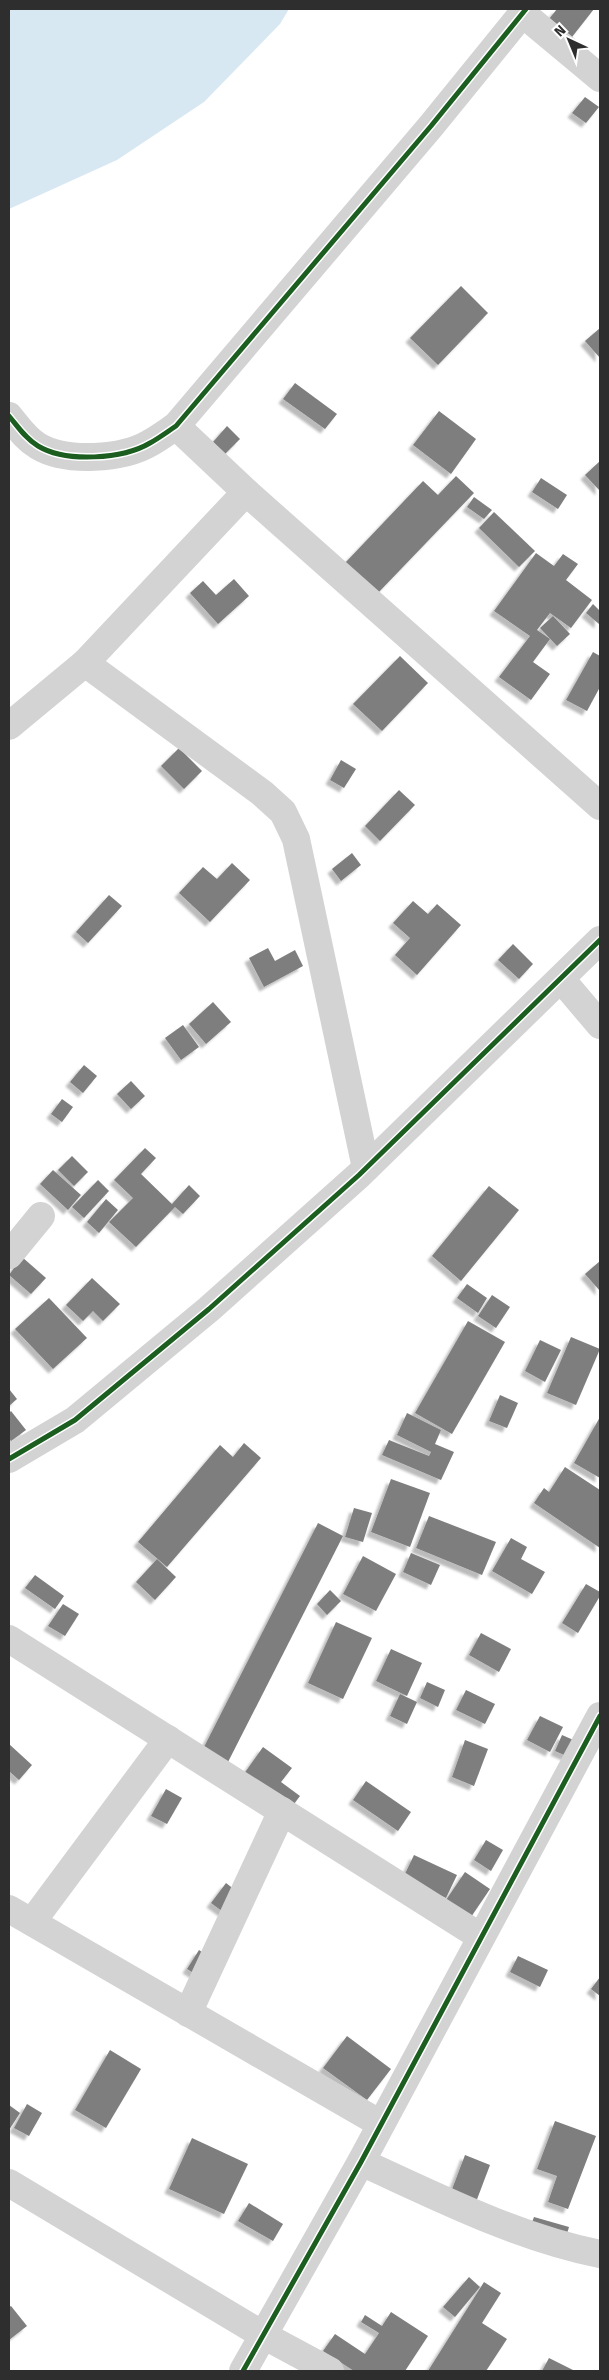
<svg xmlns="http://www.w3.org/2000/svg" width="609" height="2380" font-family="'Fira Sans',sans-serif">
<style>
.water{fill:#d8e8f2}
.building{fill:#7e7e7e;filter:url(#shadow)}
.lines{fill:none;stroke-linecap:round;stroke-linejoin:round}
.minor{stroke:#d3d3d3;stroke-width:28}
.cycleway-casing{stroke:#fff;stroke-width:8}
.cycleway{stroke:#1b5e20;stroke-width:5}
</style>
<defs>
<filter id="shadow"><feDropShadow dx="-4.5" dy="4.5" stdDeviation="1" flood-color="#0004"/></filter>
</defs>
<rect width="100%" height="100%" fill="#fff"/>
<polygon class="water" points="9,9 289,9 280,24 204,102 117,160 9,209"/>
<g class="building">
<polygon points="557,9 594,9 572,37 549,19"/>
<polygon points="585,97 599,107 586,123 572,113"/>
<polygon points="461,286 488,313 438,365 410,338"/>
<polygon points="600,328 600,358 585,341"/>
<polygon points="295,383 337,414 325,429 283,399"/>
<polygon points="439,411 476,439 451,474 413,445"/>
<polygon points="227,426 240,439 225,454 213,442"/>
<polygon points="600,461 600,491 585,475"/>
<polygon points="456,476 474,493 377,594 345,563 423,481 438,495"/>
<polygon points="541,478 567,495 558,509 532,492"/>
<polygon points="474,497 492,510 484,519 467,507"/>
<polygon points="494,512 535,551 519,567 479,528"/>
<polygon points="536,553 554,566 563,554 578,564 566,580 592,600 571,628 550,613 537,630 550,639 533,662 550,674 531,700 499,677 530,636 494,611"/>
<polygon points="234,579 249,596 218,624 190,593 203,581 216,595"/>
<polygon points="593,604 600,611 599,624 586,613"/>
<polygon points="553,616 570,634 557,646 540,628"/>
<polygon points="593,652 600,656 600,687 587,711 566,700"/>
<polygon points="400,656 428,683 382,731 353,704"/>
<polygon points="179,748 202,771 184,789 161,766"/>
<polygon points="341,760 356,769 344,788 330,780"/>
<polygon points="399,790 415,805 380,841 365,826"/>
<polygon points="352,853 361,865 341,881 332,869"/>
<polygon points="232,863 250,880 210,922 179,893 203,867 217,879"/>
<polygon points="109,895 122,906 88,943 76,932"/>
<polygon points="413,901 428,914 437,904 461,925 417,975 395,955 410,938 393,923"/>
<polygon points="513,944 533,964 519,979 498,960"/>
<polygon points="268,948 275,961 295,950 303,966 264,987 249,958"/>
<polygon points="213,1002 231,1022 206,1044 189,1024"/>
<polygon points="183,1025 199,1047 181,1060 165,1038"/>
<polygon points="84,1065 97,1076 83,1093 70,1082"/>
<polygon points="131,1081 145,1096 131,1109 117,1094"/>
<polygon points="62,1099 73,1107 62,1122 51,1114"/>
<polygon points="145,1148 156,1158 141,1174 172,1204 189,1185 200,1196 183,1214 175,1207 136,1247 109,1222 133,1198 114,1180"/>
<polygon points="72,1156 88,1172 74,1186 58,1170"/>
<polygon points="53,1170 81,1195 68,1210 40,1184"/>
<polygon points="98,1180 109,1191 84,1218 72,1207"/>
<polygon points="489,1186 519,1210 461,1281 432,1256"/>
<polygon points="106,1199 118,1210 99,1233 87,1222"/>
<polygon points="22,1257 46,1278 31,1294 9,1275"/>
<polygon points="600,1261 600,1291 585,1274"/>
<polygon points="92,1278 120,1304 103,1321 93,1311 83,1321 66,1305"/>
<polygon points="467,1284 487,1298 478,1313 457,1298"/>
<polygon points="492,1295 510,1307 496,1328 478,1316"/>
<polygon points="49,1298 87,1338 53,1369 15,1329"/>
<polygon points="468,1321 505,1342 452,1434 415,1413"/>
<polygon points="571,1337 600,1349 576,1405 547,1393"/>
<polygon points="540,1340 561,1350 545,1382 525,1371"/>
<polygon points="9,1389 17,1399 9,1406"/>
<polygon points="500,1395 518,1403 507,1428 489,1421"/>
<polygon points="11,1411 26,1430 11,1441 9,1438 9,1413"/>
<polygon points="407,1413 441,1430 435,1444 454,1452 441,1480 382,1455 389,1440 429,1456 431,1452 397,1435"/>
<polygon points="600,1417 600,1478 574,1463"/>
<polygon points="244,1443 261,1458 167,1567 138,1542 220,1445 233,1457"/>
<polygon points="565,1467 600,1490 600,1548 534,1503 544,1488 549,1492"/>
<polygon points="391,1479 430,1493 410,1547 371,1532"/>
<polygon points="354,1508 372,1513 363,1542 345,1537"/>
<polygon points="429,1516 496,1542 482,1575 416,1548"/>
<polygon points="318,1523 343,1536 228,1762 203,1749"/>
<polygon points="511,1538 527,1547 521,1559 545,1572 532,1594 492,1571"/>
<polygon points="411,1553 440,1565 431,1585 403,1572"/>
<polygon points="363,1556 396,1574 376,1611 343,1594"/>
<polygon points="157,1559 176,1577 155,1600 136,1582"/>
<polygon points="35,1575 64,1596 55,1609 25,1588"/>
<polygon points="586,1584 600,1592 600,1596 578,1633 562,1623"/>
<polygon points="330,1590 341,1601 327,1615 317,1604"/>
<polygon points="63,1604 79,1614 65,1636 48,1626"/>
<polygon points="336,1622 372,1638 343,1699 308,1683"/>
<polygon points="481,1633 511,1649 499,1672 469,1655"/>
<polygon points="391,1649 422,1663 407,1696 376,1681"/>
<polygon points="427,1682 445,1690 438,1707 420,1698"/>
<polygon points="466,1690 495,1704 485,1724 456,1710"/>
<polygon points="400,1694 417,1702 407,1724 390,1716"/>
<polygon points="540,1716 563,1727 550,1752 527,1740"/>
<polygon points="562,1735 578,1742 571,1758 555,1751"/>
<polygon points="465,1740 488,1749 474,1786 452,1777"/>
<polygon points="9,1744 32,1765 19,1780 10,1772 9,1773"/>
<polygon points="263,1747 292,1768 281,1782 300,1796 288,1812 241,1778"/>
<polygon points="366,1781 411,1812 398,1831 353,1800"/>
<polygon points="166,1789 182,1798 167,1824 151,1816"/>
<polygon points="486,1840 503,1850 491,1871 474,1860"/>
<polygon points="414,1855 457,1875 446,1898 403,1878"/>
<polygon points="465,1872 490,1889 471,1917 446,1900"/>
<polygon points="226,1883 244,1897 230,1917 211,1903"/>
<polygon points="199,1950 212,1959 200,1977 187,1969"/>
<polygon points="518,1956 548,1970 540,1987 510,1972"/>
<polygon points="600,1977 600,1996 591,1989"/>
<polygon points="347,2036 391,2069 367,2100 323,2068"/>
<polygon points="110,2050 141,2069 106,2128 75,2110"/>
<polygon points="27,2104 42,2113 29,2136 14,2128"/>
<polygon points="9,2105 20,2113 9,2130"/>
<polygon points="555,2121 596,2136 568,2209 548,2202 557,2176 537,2169"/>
<polygon points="192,2138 248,2164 224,2214 169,2189"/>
<polygon points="465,2155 490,2165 476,2202 451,2192"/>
<polygon points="249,2203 283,2224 273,2241 238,2221"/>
<polygon points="534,2217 569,2227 564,2244 528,2233"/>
<polygon points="469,2277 480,2287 455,2317 443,2307"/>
<polygon points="484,2282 501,2293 482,2323 507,2339 486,2371 428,2371"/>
<polygon points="11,2306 27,2326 9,2340 9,2307"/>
<polygon points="391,2312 428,2336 405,2371 354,2371 323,2351 335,2334 365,2354 379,2333 361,2322 365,2315 382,2326"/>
<polygon points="549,2358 575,2371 542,2371"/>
</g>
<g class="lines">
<g class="minor">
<polyline points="522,13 600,78"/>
<path d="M9 416C18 427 26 439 38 446 66 463 123 459 150 443 159 438 167 432 176 426L431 126 526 9"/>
<polyline points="176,426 246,492 600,806"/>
<polyline points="85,663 262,793 283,812 296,839 366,1168"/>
<polyline points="9,726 85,663 246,492"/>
<polyline points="561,979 600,1025"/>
<polyline points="9,1255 41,1216"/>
<polyline points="9,1459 75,1420 209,1309 359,1175 600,940"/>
<polyline points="9,1639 481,1937"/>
<polyline points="9,1909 381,2124"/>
<polyline points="32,1922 168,1739"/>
<polyline points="188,2013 282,1811"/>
<path d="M361 2162C438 2197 516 2237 600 2254"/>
<polyline points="9,2183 263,2335 330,2371"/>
<polyline points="243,2371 361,2162 600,1716"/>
</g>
<g class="cycleway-casing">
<g id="cycleway">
<path d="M9 416C18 427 26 439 38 446 66 463 123 459 150 443 159 438 167 432 176 426L431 126 526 9"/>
<polyline points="9,1459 75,1420 209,1309 359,1175 600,940"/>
<polyline points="243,2371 361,2162 600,1716"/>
</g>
</g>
<use href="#cycleway" class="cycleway"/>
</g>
<rect width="609" height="2380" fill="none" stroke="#2e2e2e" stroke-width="20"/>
<g transform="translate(569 40) rotate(316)" stroke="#ffffff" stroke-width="4" paint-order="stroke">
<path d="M0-4L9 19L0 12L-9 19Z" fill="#2e2e2e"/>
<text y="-8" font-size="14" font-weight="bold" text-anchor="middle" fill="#2e2e2e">N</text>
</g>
</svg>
